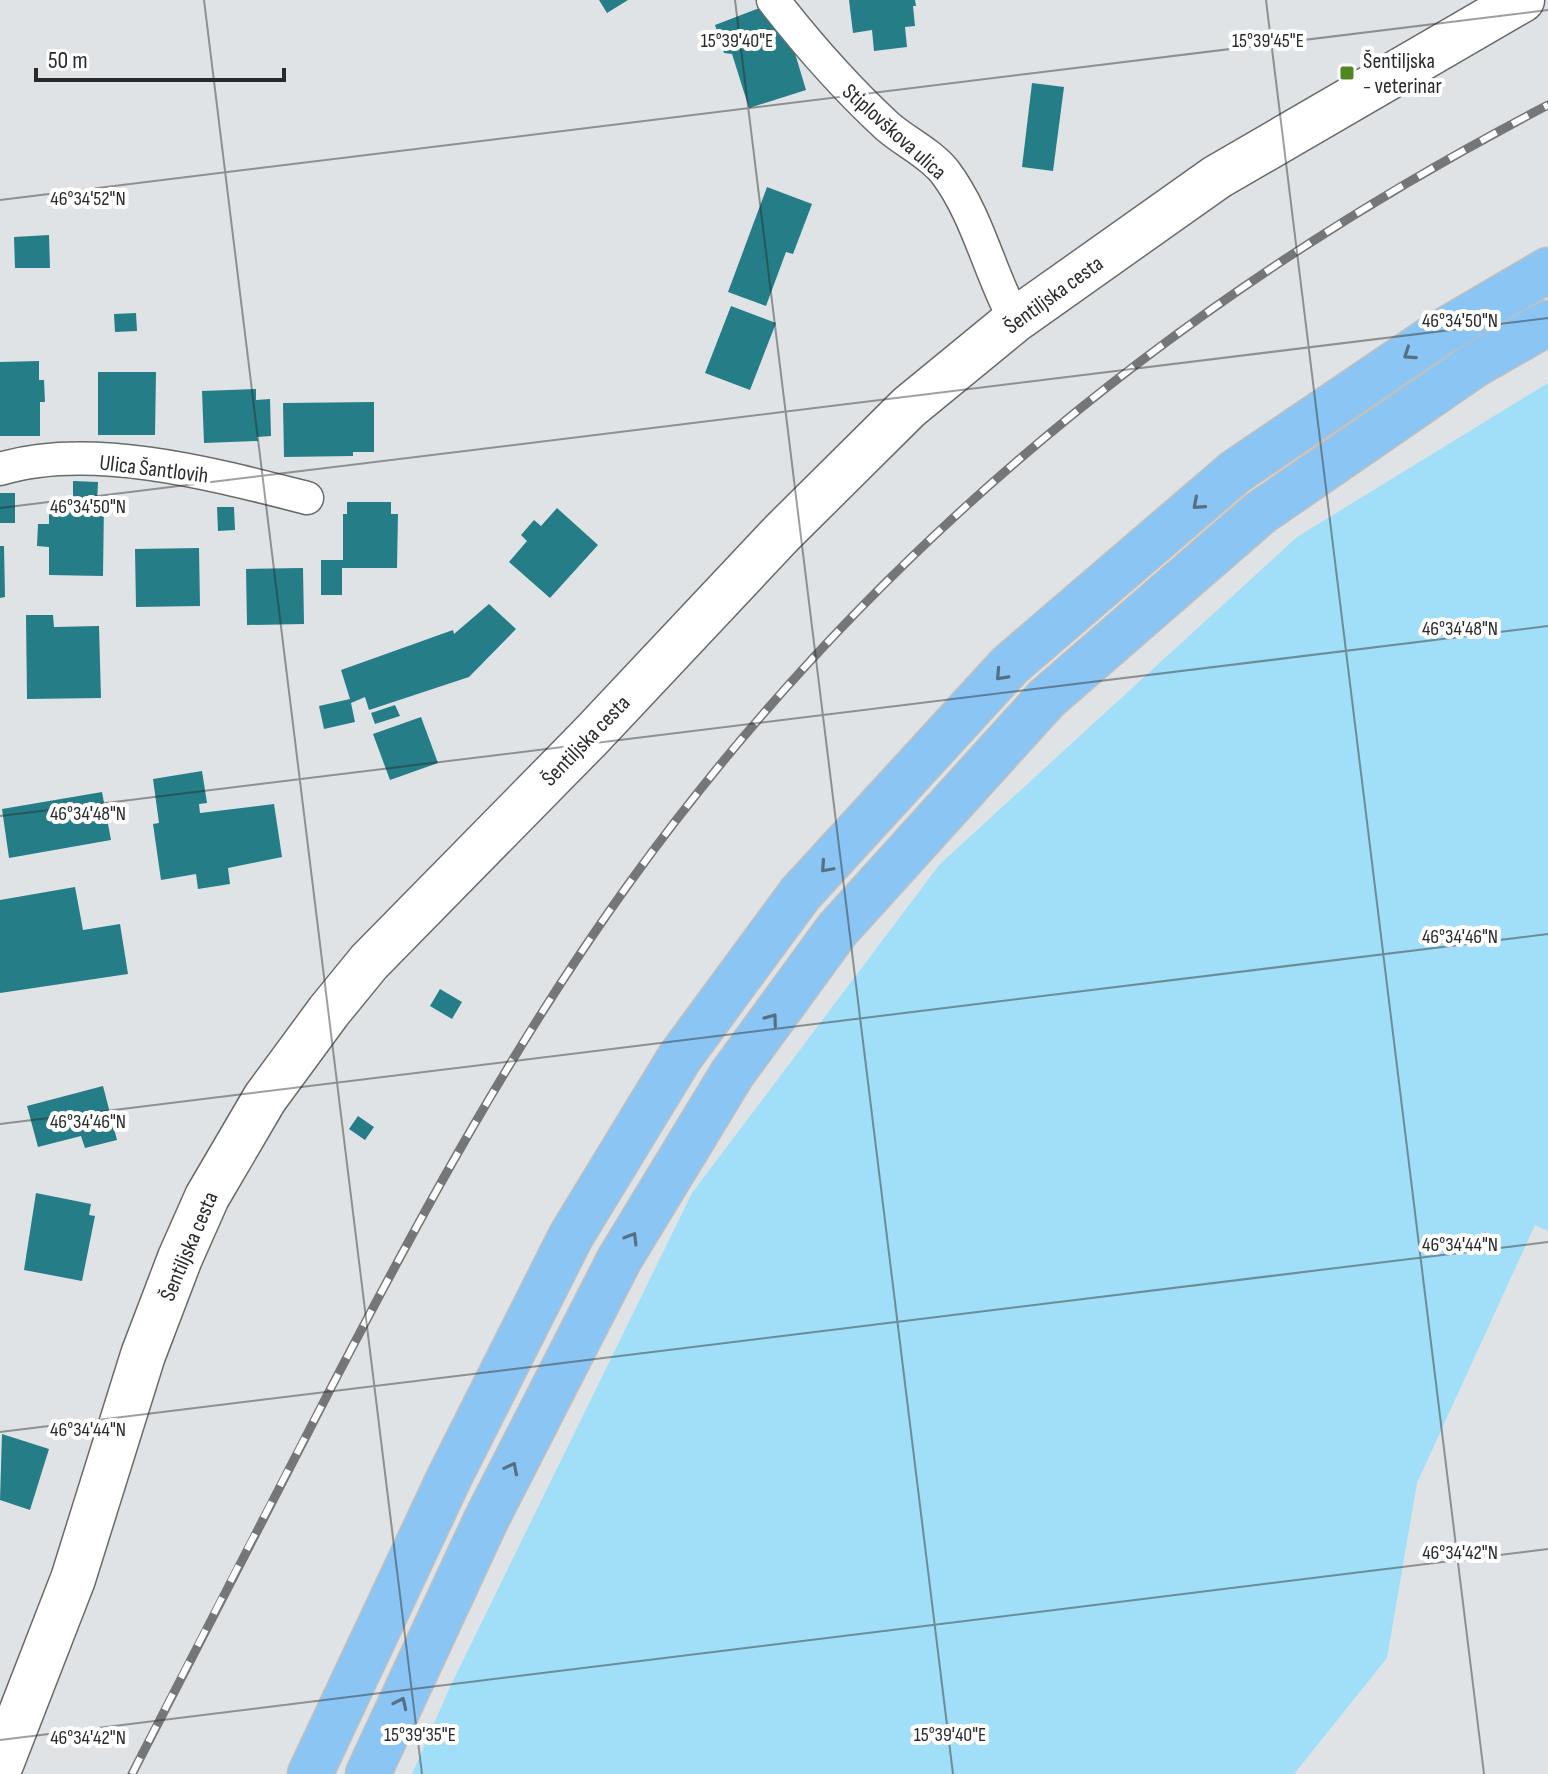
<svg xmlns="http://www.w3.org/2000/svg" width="1548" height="1774" font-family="'Sofia Sans Condensed',sans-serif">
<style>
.green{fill:#a1def7}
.building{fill:#257d88}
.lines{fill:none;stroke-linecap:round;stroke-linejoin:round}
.street-casing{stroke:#686b6c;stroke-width:35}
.secondary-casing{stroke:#686b6c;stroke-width:47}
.highway-casing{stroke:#bfbfbf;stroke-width:47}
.street{stroke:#fff;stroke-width:32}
.secondary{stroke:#fff;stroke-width:44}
.highway{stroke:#8ac5f4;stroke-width:44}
.rail-casing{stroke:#747677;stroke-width:9}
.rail{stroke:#fff;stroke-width:6;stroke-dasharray:18;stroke-linecap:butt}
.oneway{stroke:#557085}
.ticks{fill:none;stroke:#292a2b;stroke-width:2;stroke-opacity:0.45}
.poi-dot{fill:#518721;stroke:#fff;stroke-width:3}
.labels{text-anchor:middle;stroke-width:8;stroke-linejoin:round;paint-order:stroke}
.poi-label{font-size:22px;fill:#292a2b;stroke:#fff;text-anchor:start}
.street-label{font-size:22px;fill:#292a2b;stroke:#fff}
.ticks-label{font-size:20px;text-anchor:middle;fill:#292a2b;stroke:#fff;stroke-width:8;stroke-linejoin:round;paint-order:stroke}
</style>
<rect width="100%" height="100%" fill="#e0e3e5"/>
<polygon class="green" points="1548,383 1548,1231 1535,1225 1417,1483 1387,1658 1294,1774 412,1774 450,1687 692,1193 940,864 1297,537"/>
<g class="building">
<polygon points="599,0 628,0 607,13"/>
<polygon points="849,0 915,0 916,6 913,6 915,26 905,27 907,47 874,51 872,30 853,33"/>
<polygon points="767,5 778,33 788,30 806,90 749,108 732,54 724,53 715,25"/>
<polygon points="1032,83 1064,87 1053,171 1022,167"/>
<polygon points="767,187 812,204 793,254 786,252 766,306 728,292"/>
<polygon points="49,235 50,268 15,268 14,237"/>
<polygon points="731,306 776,323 750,390 705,373"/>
<polygon points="136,313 137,331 115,332 114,314"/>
<polygon points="39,361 39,380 44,380 45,402 40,402 40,436 0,436 0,362"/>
<polygon points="98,372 156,372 155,435 98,435"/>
<polygon points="256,389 256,400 270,399 271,436 257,437 258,441 204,443 202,391"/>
<polygon points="374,402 374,452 353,452 353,456 284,457 283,403"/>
<polygon points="73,481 98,482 97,503 104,503 103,576 49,575 49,547 37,546 38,524 49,524 49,502 73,502"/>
<rect x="0" y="493" width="15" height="30"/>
<polygon points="347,502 391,502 391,514 398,514 397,568 342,568 342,595 321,595 321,560 343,560 343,514 347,514"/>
<polygon points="217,507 234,507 235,530 218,531"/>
<polygon points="557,508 598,545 550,598 509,562 527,541 521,535 534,520 541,526"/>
<polygon points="0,546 4,546 5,597 0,598"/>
<polygon points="199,548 200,606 136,607 135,549"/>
<polygon points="303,568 304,624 247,625 246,569"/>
<polygon points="489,604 516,629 469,677 369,710 365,697 351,703 355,722 324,729 319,706 350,699 341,670 453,630 454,634"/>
<polygon points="26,615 53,615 54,627 99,626 101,698 27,699"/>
<polygon points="395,705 400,716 375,724 371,713"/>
<polygon points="421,717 438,763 390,780 373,734"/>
<polygon points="202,771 207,803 199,804 200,813 274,804 282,857 228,868 230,884 198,889 196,874 161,880 153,824 159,823 153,779"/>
<polygon points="102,792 111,840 9,858 2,809"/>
<polygon points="75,887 83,930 120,924 128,974 0,993 0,900"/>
<polygon points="440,989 462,1002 452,1019 430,1006"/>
<polygon points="103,1086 117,1140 85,1148 81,1136 38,1147 27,1106"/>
<polygon points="358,1116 374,1127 365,1140 349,1129"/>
<polygon points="36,1193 91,1204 89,1215 95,1216 82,1281 24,1270"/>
<polygon points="2,1434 49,1449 30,1510 0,1500"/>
</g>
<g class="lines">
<g class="street-casing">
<g id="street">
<path d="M773 0C808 45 846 88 887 126 905 142 930 153 945 172 978 216 989 272 1015 320"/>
<path d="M0 469C91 441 217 475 307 498"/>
</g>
</g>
<g class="secondary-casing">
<polyline id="secondary" points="0,1767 73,1579 143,1355 180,1258 207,1197 265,1098 329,1011 369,962 591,736 782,533 909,407 1015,320 1217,177 1522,0"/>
</g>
<g class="highway-casing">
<g id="highway">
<polyline points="310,1774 450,1476 571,1236 680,1057 800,894 1010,665 1235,472 1437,335 1548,270"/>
<polyline points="368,1774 486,1520 619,1260 732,1074 837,930 1046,699 1260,513 1476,364 1548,323"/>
</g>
</g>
<use href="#street" class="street"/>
<use href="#secondary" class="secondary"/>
<use href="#highway" class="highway"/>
<g class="rail-casing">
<path id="rail" d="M132 1774C198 1644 265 1514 333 1384 423 1211 516 1040 630 882 871 548 1184 294 1548 105"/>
</g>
<use href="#rail" class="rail"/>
</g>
<defs><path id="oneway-chevron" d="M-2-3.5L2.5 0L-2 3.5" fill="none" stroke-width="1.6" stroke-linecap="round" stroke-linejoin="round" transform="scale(2)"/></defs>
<g class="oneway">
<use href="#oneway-chevron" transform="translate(1409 354) rotate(146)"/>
<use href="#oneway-chevron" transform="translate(1198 504) rotate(139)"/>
<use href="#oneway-chevron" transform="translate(1001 675) rotate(133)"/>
<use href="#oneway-chevron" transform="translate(826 867) rotate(132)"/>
<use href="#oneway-chevron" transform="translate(772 1019) rotate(-54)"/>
<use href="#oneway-chevron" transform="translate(632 1238) rotate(-59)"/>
<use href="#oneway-chevron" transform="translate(512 1468) rotate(-63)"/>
<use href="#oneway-chevron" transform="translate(401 1703) rotate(-65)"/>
</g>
<path class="ticks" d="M204 0 422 1774M735 0 953 1774M1266 0 1484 1774M0 200 1548 10M0 508 1548 318M0 816 1548 626M0 1124 1548 934M0 1432 1548 1242M0 1740 1548 1549"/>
<rect class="poi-dot" x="1339" y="65" width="16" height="16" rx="4"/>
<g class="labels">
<g class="poi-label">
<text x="1363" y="68">Šentiljska<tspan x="1363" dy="25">- veterinar</tspan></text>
</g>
<g class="street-label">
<text transform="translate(895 131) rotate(42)" y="8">Stiplovškova ulica</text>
<text transform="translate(1053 294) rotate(-36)" y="8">Šentiljska cesta</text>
<text transform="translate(154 468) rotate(7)" y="8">Ulica Šantlovih</text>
<text transform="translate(585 740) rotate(-46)" y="8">Šentiljska cesta</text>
<text transform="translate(188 1246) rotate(-67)" y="8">Šentiljska cesta</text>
</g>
</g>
<g class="ticks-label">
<text x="737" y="47">15°39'40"E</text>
<text x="1268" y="47">15°39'45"E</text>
<text x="88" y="205">46°34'52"N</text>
<text x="1460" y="327">46°34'50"N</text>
<text x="88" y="513">46°34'50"N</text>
<text x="1460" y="635">46°34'48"N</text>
<text x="88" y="820">46°34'48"N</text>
<text x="1460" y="943">46°34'46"N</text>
<text x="88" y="1128">46°34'46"N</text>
<text x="1460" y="1251">46°34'44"N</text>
<text x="88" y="1436">46°34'44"N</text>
<text x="1460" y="1559">46°34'42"N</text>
<text x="420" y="1741">15°39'35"E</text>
<text x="950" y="1741">15°39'40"E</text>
<text x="88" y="1744">46°34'42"N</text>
</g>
<path d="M36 68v12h248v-12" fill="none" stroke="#292a2b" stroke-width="4"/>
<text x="48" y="68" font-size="24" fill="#292a2b" stroke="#ffffff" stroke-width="6" paint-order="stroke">50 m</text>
</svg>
